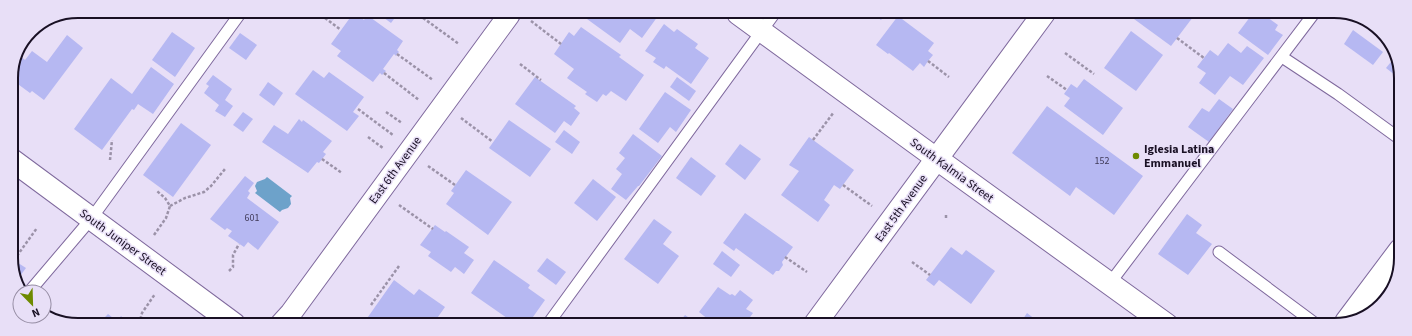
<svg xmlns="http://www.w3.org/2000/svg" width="1412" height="336" font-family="'Source Sans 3',sans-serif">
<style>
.water{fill:#6da2ca}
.building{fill:#b6b8f2}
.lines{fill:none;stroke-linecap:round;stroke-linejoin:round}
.service-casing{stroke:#7f699d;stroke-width:13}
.minor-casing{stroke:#7f699d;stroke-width:23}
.tertiary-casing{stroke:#7f699d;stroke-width:24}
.secondary-casing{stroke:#7f699d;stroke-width:24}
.path{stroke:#9b92a8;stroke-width:2.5;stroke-dasharray:3 2;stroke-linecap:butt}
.service{stroke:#fff;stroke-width:11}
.minor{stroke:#fff;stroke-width:21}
.tertiary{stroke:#fff;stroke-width:22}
.secondary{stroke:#fff;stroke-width:22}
.poi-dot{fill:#6e8a01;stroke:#e8dff7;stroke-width:1.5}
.labels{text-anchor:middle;stroke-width:3;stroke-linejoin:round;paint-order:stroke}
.number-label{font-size:10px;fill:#403a58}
.poi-label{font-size:12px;font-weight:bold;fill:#191024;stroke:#e8dff7;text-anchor:start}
.street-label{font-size:12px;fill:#191024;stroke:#e8dff7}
.rim{fill:none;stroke:#191024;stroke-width:2}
</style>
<rect width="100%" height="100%" fill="#e8dff7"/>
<polygon class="water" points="267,177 292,196 290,198 291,204 288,208 282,210 280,212 255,193 257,191 255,186 257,182 265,179"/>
<g class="building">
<polygon points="1260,12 1278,25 1275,30 1283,35 1268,55 1238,33 1253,13"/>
<polygon points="1139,13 1187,13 1193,17 1171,46 1134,19"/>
<polygon points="1214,13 1228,13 1227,16 1224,18 1219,19"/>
<polygon points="591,14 655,14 658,16 642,38 630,29 620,43 587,19"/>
<polygon points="873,14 886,14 881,20"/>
<polygon points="352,15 358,15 364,20 367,15 403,41 397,50 399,52 397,54 396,56 394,54 383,69 386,71 382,75 380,73 373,82 337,56 341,51 331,44"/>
<polygon points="380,15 397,15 391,23"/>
<polygon points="898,16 934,43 928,51 933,55 928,61 924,67 920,63 913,71 889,53 888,54 876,45"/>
<polygon points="664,24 674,32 677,29 698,44 695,48 709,58 691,84 666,66 664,69 653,62 656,58 645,51"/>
<polygon points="581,27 621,55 619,57 644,75 626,101 611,91 606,96 603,94 597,102 585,94 587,92 567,78 574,69 554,54 569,32 574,36"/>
<polygon points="1353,30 1383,52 1373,65 1344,44"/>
<polygon points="1131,31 1163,55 1136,91 1104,68"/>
<polygon points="172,32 195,48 175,77 152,60"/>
<polygon points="240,33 257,45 246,60 229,48"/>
<polygon points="67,35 83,48 44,100 32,91 30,93 11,79 16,71 13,69 20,56 25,60 32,51 47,62"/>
<polygon points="1228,43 1241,53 1247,46 1264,58 1243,85 1230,76 1215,95 1199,83 1206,73 1197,67 1210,50 1218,56"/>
<polygon points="1395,57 1400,65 1400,79 1386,68"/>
<polygon points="151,67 174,84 153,114 138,104 134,110 132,109 102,150 74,129 111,78 132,94"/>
<polygon points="313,70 324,78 329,72 364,97 353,112 359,116 347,131 295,94"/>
<polygon points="213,75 232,89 225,100 233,106 225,117 215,111 219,105 204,93 209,86 206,84"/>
<polygon points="535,77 576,106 574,108 580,113 571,126 564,121 555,133 515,104"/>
<polygon points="677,77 696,91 689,101 670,87"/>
<polygon points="1084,79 1123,108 1103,135 1064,106 1070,98 1064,94 1071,84 1077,88"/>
<polygon points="268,82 283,93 274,106 259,95"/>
<polygon points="665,92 691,110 676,132 670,127 658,143 639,129"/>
<polygon points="1219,99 1233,109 1209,142 1188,127 1202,108 1209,112"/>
<polygon points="1047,106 1143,176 1114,215 1076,187 1070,196 1012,153"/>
<polygon points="243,112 253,119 243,132 233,125"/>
<polygon points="299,119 302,122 303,120 332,141 323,152 326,154 319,163 317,162 308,173 262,142 274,125 288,134"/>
<polygon points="509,120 551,149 530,177 489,148"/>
<polygon points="181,123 211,145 173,197 143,175"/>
<polygon points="564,130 580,142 572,154 555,142"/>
<polygon points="633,134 662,156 639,186 638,186 626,200 611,189 622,174 616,169 625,158 619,153"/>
<polygon points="809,137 854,170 840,189 834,185 824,200 830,205 818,222 781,195 799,171 789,165"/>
<polygon points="740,144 761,159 745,180 725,164"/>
<polygon points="691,157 716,176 701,196 676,178"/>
<polygon points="466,170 512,202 488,235 446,204 454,193 451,191"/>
<polygon points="245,176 254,183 248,191 250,193 247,198 279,222 258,250 248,242 244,247 228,236 232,231 227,228 225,230 210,219"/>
<polygon points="593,179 616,197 597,221 574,203"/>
<polygon points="745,213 793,247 782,262 783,265 779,271 776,271 773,275 736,248 734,251 723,243"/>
<polygon points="1187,214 1202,225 1196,233 1212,244 1188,275 1158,254"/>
<polygon points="654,219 672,232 663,244 679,256 658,284 624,259"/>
<polygon points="435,225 445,232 446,231 469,247 464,253 474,260 464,274 455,267 451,272 428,256 431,252 420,245"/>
<polygon points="951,247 962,255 966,250 995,271 971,304 939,280 934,286 926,280"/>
<polygon points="722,251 740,265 731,277 713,264"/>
<polygon points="547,258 566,272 556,285 537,271"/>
<polygon points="12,259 26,268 17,280 12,271"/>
<polygon points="494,260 530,285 528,288 545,300 528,324 519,324 508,317 507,318 471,293"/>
<polygon points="394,280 414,295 419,289 445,307 433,324 363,324"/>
<polygon points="718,287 730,295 732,294 735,296 740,290 753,300 746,309 753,313 745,324 722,324 716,320 714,324 699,312"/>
<polygon points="1027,313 1040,323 1043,325 1019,325"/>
<polygon points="108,314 117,321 121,316 130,324 114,324 105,317"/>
<polygon points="685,315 698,324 678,324"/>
</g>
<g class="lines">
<g class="service-casing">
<g id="service">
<polyline points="1282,57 1338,94 1400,139"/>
<polyline points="1219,252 1317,325"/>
<polyline points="1110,283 1315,12"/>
<polyline points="29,292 91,219 239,15"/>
<polyline points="548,324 774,14"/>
</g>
</g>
<g class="minor-casing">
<g id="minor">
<polyline points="738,14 937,159"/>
<polyline points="281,324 291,313 509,15"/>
</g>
</g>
<g class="tertiary-casing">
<g id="tertiary">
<polyline points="937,159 1167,325"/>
<polyline points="1346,322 1400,250"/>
<polyline points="815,324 1044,13"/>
</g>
</g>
<g class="secondary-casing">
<polyline id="secondary" points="12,160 234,324"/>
</g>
<g class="path">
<polyline points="321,15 341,30"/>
<polyline points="419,15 459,44"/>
<polyline points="531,21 561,44"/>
<polyline points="1177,38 1204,58"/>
<polyline points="1065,53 1094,74"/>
<polyline points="397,54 433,80"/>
<polyline points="928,61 949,77"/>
<polyline points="520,64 541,80"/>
<polyline points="384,73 419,100"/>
<polyline points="1047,76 1067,90"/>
<polyline points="358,109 393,135"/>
<polyline points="386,112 402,123"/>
<polyline points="461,118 493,142"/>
<polyline points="368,137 383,148"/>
<polyline points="813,140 834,112"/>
<polyline points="322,159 342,173"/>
<polyline points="110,160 112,140"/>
<polyline points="428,166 455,185"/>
<polyline points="843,185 872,206"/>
<polyline points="399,205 433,229"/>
<polyline points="170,206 185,198 204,192 211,186 225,169"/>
<polyline points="946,218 946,214"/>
<polyline points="154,235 166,218 170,206 165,198 157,191"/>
<polyline points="785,257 807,272"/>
<polyline points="14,260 37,228"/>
<polyline points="912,262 930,275"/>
<polyline points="229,271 233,267 233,255 239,244"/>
<polyline points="371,305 399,266"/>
<polyline points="139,324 142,313 155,294"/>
</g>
<use href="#service" class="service"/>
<use href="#minor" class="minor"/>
<use href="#tertiary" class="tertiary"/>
<use href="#secondary" class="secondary"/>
</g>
<circle class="poi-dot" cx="1136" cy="156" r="4"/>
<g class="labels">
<g class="number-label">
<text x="1102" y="164">152</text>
<text x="252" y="221">601</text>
</g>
<g class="poi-label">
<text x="1144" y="153">Iglesia Latina<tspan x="1144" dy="14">Emmanuel</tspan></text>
</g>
<g class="street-label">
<text transform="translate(395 170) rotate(-54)" y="4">East 6th Avenue</text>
<text transform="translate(952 170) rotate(36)" y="4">South Kalmia Street</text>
<text transform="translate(901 208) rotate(-54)" y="4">East 5th Avenue</text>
<text transform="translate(123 242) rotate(36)" y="4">South Juniper Street</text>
</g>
</g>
<path d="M0 0H1412V336H0ZM78 18H1334A60 60 0 0 1 1394 78V258A60 60 0 0 1 1334 318H78A60 60 0 0 1 18 258V78A60 60 0 0 1 78 18Z" fill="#e8dff7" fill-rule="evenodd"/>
<path class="rim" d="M78 18H1334A60 60 0 0 1 1394 78V258A60 60 0 0 1 1334 318H78A60 60 0 0 1 18 258V78A60 60 0 0 1 78 18Z"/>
<g transform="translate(32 304) rotate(157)"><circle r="19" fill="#e8dff7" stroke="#958ca3"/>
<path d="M0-3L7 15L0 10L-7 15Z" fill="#6e8a01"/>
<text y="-6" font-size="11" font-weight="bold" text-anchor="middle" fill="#191024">N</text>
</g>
</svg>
